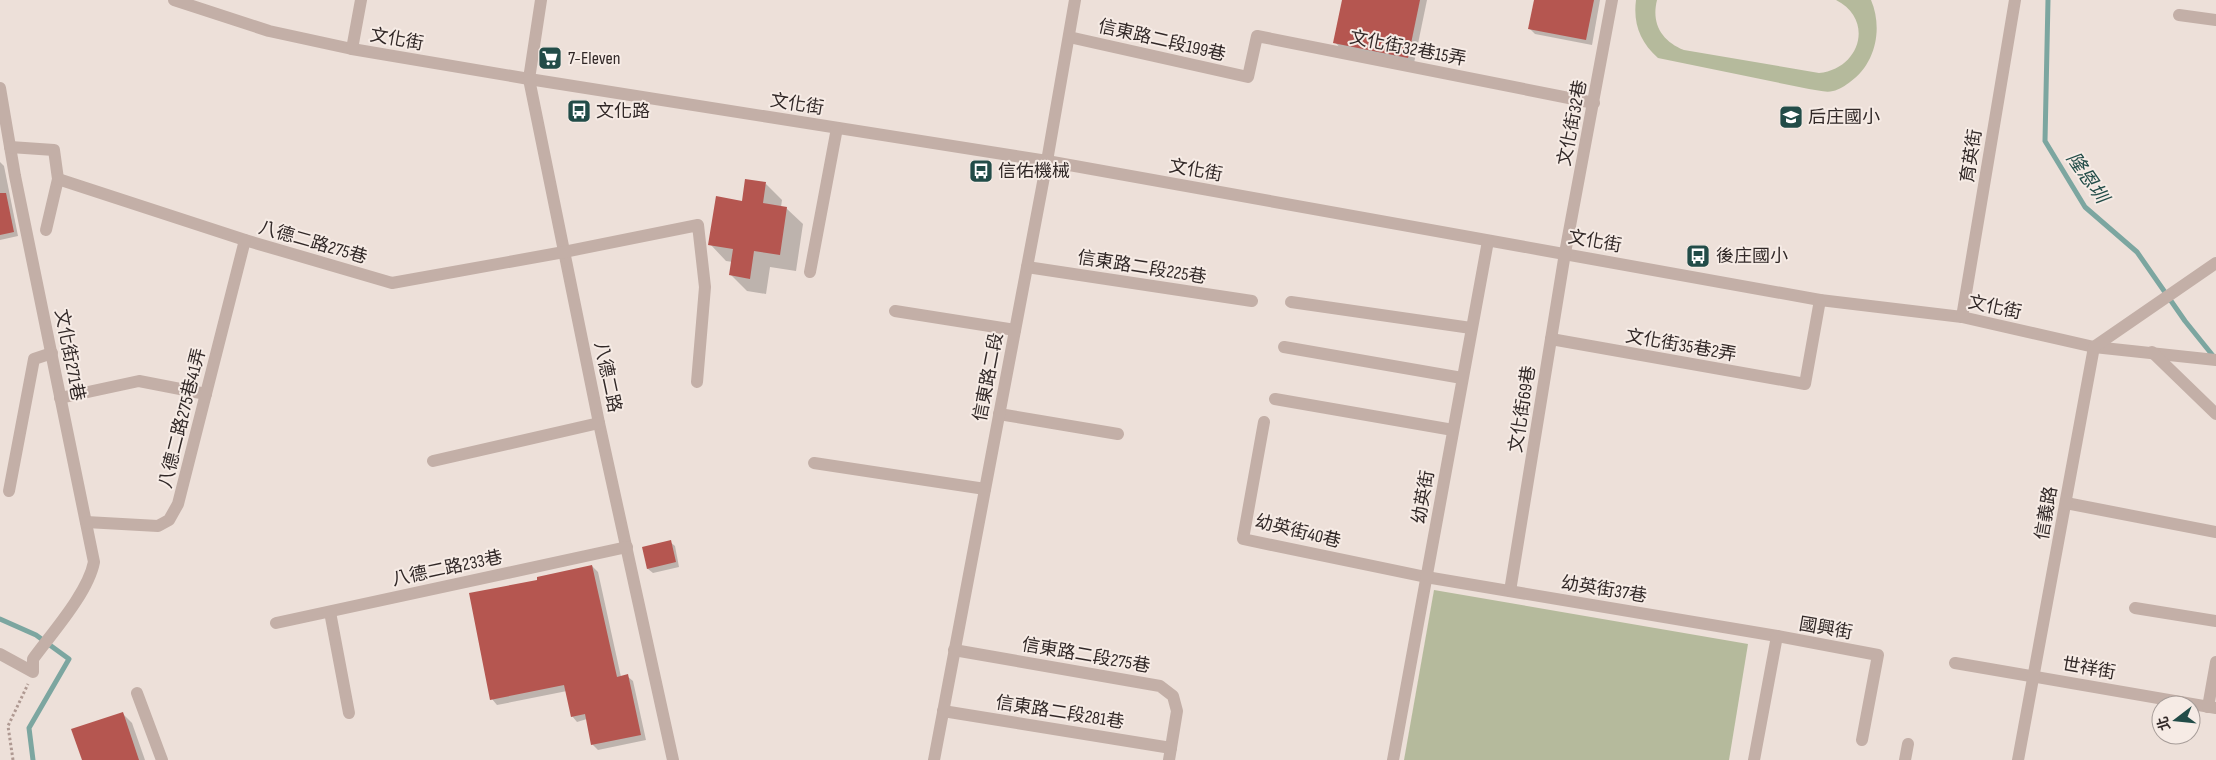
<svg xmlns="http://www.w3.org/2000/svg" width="2216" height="760" font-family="'Sofia Sans Condensed','Noto Sans TC',sans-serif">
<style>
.green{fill:#b5ba9c}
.shadow{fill:#0003}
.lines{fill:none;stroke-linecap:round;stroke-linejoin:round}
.stream{stroke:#7ca6a0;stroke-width:5}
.building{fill:#b55650}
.path{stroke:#af9992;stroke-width:3;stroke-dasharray:2.5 2.5;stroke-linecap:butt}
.minor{stroke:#c3afa7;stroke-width:12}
.labels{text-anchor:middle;stroke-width:4;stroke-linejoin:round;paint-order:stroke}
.street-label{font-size:18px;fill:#312827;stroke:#f6ebe5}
.poi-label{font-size:18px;fill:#312827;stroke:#f6ebe5;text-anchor:start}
.water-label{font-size:19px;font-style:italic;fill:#224c48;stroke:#f6ebe5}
</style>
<rect width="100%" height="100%" fill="#ede0d9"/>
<g class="green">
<path d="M1636 0H1657C1651 24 1662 41 1684 50L1819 73C1860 69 1875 20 1836 0H1871C1883 28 1876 64 1850 82 1846 85 1839 90 1833 91 1826 93 1817 90 1809 89L1658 58C1640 42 1633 24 1636 0Z"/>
<polygon points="1434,590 1748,644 1729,760 1404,760"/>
</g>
<g class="shadow">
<polygon points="1343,0 1427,0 1414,63 1341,49 1335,42"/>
<polygon points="1535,0 1600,0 1592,45 1535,34 1530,29"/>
<polygon points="0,162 4,166 18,236 0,240"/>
<polygon points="766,184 782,200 781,207 786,208 803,224 796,271 770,267 766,294 747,291 731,275 733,262 726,261 710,244 743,202"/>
<polygon points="670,542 675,546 679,567 653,573 648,569 644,548"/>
<polygon points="592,566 598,572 621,677 627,676 633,681 646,740 598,750 592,744 587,719 577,722 572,716 567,691 497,705 492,699 539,581"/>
<polygon points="122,713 132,723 145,760 83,760"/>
</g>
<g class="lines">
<g class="stream">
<polyline points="2048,0 2045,141 2085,207 2137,252 2185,321 2214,357"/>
<polyline points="0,619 36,635 69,659 29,728 33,760"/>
</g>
</g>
<g class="building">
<polygon points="1342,0 1420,0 1408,58 1333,43"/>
<polygon points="1534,0 1594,0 1586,40 1528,29"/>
<polygon points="745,179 766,182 763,203 787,207 780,255 754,251 750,279 729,275 733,249 708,245 716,196 742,201"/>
<polygon points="0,193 6,193 14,232 0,235"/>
<polygon points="671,540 676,562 647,569 642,547"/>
<polygon points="592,565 617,677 628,674 641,735 591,745 585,714 571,717 564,685 490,700 469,593 537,580 537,577"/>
<polygon points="123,712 139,760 82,760 71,729"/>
</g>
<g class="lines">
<polyline class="path" points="13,760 8,726 28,684"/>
<g class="minor">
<polyline points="174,0 269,31 352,49 529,79 1047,161 1820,300 1962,317 2094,347 2216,360"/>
<polyline points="541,0 529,79 599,423 673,760"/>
<polyline points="2179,15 2216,20"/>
<polyline points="1069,37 1248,77 1257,36 1594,103"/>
<polyline points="352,49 361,0"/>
<path d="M0 88 15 176 94 562C88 593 52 633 33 659V672L0 654"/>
<polyline points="10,147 54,150 58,179 46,230"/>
<polyline points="58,179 245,240 392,283 564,252 698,225 705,287 697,382"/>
<polyline points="1027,267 1252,301"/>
<polyline points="810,272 837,128"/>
<polyline points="1291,302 1471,328"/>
<polyline points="895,311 1015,330"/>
<polyline points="1962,317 2015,0"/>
<polyline points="1551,339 1805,384 1820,300"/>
<polyline points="1284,347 1462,378"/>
<polyline points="2152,352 2216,414"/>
<polyline points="60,398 139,381 206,394"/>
<polyline points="1275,399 1453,430"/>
<polyline points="999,414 1118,434"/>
<polyline points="1264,422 1243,539 1426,577 1777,636"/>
<polyline points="433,461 599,423"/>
<polyline points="814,463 985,489"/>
<polyline points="9,491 34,359 52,353"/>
<polyline points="2066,503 2216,532"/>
<polyline points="86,522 158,526 169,520 178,504 245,240"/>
<polyline points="1510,591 1565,253 1612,0"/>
<polyline points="2135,608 2216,621"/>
<polyline points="330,612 349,713"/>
<polyline points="276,623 627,547"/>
<polyline points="954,650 1160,686 1173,696 1177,711 1169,760"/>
<polyline points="1955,663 2216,708"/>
<polyline points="137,693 162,760"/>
<polyline points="2208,707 2216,662"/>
<polyline points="943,711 1171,748"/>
<polyline points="934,760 1047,161 1075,0"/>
<polyline points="1393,760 1488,241"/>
<polyline points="1754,760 1777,636 1878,655 1862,740"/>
<polyline points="1905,760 1908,744"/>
<polyline points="2018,760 2094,347 2216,263"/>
</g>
</g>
<defs>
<g id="supermarket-square" transform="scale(1.25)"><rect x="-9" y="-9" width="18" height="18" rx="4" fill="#224c48" stroke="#f6ebe5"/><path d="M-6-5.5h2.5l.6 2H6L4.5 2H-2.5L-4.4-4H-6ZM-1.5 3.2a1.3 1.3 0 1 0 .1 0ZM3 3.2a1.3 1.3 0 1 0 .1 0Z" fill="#fff"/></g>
<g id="bus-square" transform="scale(1.25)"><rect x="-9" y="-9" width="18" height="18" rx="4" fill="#224c48" stroke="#f6ebe5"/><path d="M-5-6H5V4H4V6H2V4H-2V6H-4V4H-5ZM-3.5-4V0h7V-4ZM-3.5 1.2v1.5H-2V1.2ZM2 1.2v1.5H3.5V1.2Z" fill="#fff"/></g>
<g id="school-square" transform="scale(1.25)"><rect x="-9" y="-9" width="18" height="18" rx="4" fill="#224c48" stroke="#f6ebe5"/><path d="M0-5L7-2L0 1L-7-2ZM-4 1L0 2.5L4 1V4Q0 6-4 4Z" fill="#fff"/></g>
</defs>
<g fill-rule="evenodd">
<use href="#supermarket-square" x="550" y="58"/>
<use href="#bus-square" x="579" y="111"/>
<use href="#school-square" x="1791" y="117"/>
<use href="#bus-square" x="981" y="171"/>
<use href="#bus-square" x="1698" y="256"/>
</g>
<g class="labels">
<g class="street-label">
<text transform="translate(397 39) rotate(10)" y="6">文化街</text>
<text transform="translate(1162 40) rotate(13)" y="6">信東路二段199巷</text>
<text transform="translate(1408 48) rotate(11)" y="6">文化街32巷15弄</text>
<text transform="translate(797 104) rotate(9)" y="6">文化街</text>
<text transform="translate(1572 123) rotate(-79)" y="6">文化街32巷</text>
<text transform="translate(1971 156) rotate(-81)" y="6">育英街</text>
<text transform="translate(1196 170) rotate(10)" y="6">文化街</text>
<text transform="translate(1595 241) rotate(10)" y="6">文化街</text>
<text transform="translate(313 242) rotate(16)" y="6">八德二路275巷</text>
<text transform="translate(1142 267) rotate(9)" y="6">信東路二段225巷</text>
<text transform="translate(1995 307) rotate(12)" y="6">文化街</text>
<text transform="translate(1681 345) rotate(10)" y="6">文化街35巷2弄</text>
<text transform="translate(70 355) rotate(79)" y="6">文化街271巷</text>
<text transform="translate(608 377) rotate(78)" y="6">八德二路</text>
<text transform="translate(988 377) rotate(-79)" y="6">信東路二段</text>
<text transform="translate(1522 409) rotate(-81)" y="6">文化街69巷</text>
<text transform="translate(182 418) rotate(-76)" y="6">八德二路275巷41弄</text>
<text transform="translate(1423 497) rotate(-80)" y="6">幼英街</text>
<text transform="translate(2046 513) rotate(-80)" y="6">信義路</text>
<text transform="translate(1298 531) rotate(14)" y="6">幼英街40巷</text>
<text transform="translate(447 568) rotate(-12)" y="6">八德二路233巷</text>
<text transform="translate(1604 589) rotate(9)" y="6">幼英街37巷</text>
<text transform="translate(1826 628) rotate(10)" y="6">國興街</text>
<text transform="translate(1086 655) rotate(10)" y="6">信東路二段275巷</text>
<text transform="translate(2089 668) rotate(10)" y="6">世祥街</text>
<text transform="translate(1060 712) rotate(9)" y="6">信東路二段281巷</text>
</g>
<g class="poi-label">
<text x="568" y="64">7-Eleven</text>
<text x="596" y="117">文化路</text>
<text x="1808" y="123">后庄國小</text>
<text x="998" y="177">信佑機械</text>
<text x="1716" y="262">後庄國小</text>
</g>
<g class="water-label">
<text transform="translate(2088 177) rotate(55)" y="7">隆恩圳</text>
</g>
</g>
<g transform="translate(2176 720) rotate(254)"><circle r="24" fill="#f6ebe5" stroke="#a79d99"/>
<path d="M0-4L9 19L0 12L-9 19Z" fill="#224c48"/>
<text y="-8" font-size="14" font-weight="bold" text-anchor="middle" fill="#312827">北</text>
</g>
</svg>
